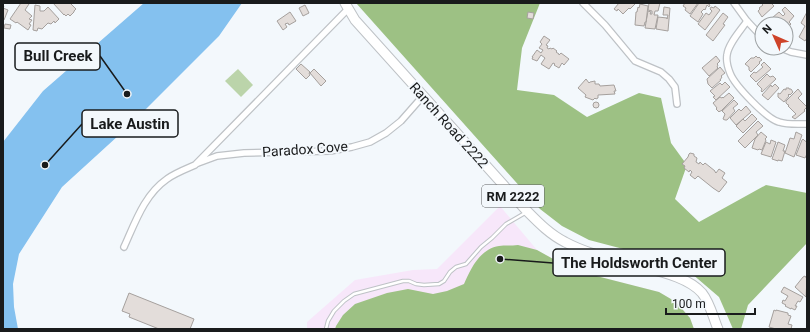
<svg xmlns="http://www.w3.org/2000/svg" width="810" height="332" font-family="Roboto,sans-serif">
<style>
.education{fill:#f7e7fa}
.green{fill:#bbd4aa}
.forest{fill:#9dc184}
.water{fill:#84c1ef}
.building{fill:#e3ddda;stroke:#a5a09d}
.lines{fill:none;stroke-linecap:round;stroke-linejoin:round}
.service-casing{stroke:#bec2c6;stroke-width:4.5}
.minor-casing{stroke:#bec2c6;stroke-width:8}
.primary-casing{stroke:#bec2c6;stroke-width:11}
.service{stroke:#fff;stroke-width:2.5}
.minor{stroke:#fff;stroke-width:5.5}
.primary{stroke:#fff;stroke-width:9}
.labels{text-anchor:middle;stroke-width:4;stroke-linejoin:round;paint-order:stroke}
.shield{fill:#f3f8fc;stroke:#5a5d5f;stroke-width:1}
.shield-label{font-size:13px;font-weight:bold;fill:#191b1c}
.street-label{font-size:14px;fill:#191b1c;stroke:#f3f8fc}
.leader{fill:none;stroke:#191b1c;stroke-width:1.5}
.callout-dot{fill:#191b1c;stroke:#f3f8fc;stroke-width:1.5}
.callout{fill:#f3f8fc;stroke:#191b1c;stroke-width:1.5}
.callout-label{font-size:15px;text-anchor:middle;font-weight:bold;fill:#191b1c}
</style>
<rect width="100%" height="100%" fill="#f3f8fc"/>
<polygon class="education" points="500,206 537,250 573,270 659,292 676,302 690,318 694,329 307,329 307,322 355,280 413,270 437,269"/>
<polygon class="green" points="238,69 253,85 241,97 225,81"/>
<g class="forest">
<polygon points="356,3 540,3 522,48 517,90 554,95 587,117 639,93 661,98 671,143 687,165 675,199 699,222 766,185 807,193 807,243 748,305 741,329 733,329 719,297 691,273 669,261 589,240 562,226 540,209"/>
<path d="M518 245 537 250 573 270 659 292 676 302 690 318 694 329H335L336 326 343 315 355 304 387 293 408 289 433 294 447 291 464 284C471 268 480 249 499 246 505 245 511 246 518 245Z"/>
</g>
<polygon class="water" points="144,3 242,3 219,36 130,125 62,187 19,254 13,284 14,307 18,329 3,329 3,142 43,91"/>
<g class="building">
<polygon points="21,3 27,3 29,4 25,10 32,16 29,19 32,20 29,24 31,25 28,30 17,22 16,23 10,19"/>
<polygon points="53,3 72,3 71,4 76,9 74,11 74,12 70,16 68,14 66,16 64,14 64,15"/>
<polygon points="619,3 636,3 630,9 629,8 623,14 618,9 617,11 614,9"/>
<polygon points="649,3 660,3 658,11 655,11 654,15 658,15 655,29 645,28 648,11 651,12 650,14 652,14 652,11 648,10"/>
<polygon points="685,3 698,3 690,14 685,10 686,8 683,6"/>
<polygon points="699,3 707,3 710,5 709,7 707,5 705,10 704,9 701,12 703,14 698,22 690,16"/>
<polygon points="763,3 771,3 774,6 762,17 758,11 760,9 759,8 763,5 762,4"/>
<polygon points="640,4 648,6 646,22 645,22 644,26 635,25 636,12 637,12 638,7 639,8"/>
<polygon points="35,5 40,6 40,11 44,11 48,7 59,19 55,23 54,21 51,24 48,23 42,29 38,28 37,31 33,30"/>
<polygon points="305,5 309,13 303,16 299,8"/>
<polygon points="3,6 4,6 3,8 8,10 4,20 3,19"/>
<polygon points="715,6 720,10 705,30 698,24 706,13 709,15 712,11 710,9 711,7 714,8"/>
<polygon points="664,7 670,8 668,31 656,29 658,17 667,18 667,19 668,15 663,15"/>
<polygon points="785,7 794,16 789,22 791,24 786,29 786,24 773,24 775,22 772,18 779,12 783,16 785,14 782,10"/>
<polygon points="290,12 296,21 289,25 288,23 285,24 287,27 283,30 277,21"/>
<polygon points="528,12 534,13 533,19 527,18"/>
<polygon points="807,12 807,38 805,41 799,37 805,26 801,23"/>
<polygon points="723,13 728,17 723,24 725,25 713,41 706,35"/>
<polygon points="5,24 11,25 10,29 4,28"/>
<polygon points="544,36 550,40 546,45 548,46 547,48 549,49 550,48 552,49 553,48 557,51 556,52 559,54 559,55 561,53 569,59 564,65 562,63 559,68 554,65 555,64 553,63 549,69 541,64 545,58 541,55 537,61 532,59 533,57 532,57 537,50 541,53 543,50 539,48 542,44 540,42"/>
<polygon points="716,56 720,61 717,64 718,65 717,67 718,68 709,76 702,68"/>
<polygon points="756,56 758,58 759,57 762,60 759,62 760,63 751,72 749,70 749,67 745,64 751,58 754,58"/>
<polygon points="764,62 771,69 756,82 750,76 754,72 756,73 763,67 761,65"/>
<polygon points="301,64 310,72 309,73 310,75 306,79 296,69"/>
<polygon points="720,67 725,73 721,76 722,77 720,80 721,80 712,88 708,84 707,79"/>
<polygon points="314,69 326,81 321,86 310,73"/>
<polygon points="767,74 770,77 773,76 776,79 762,92 761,91 762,89 757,84"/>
<polygon points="586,79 589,83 590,82 595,81 595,84 599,84 600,86 614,85 616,91 614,91 615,94 598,95 598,98 596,99 595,98 593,100 585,97 586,95 578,88"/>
<polygon points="725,82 730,87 716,100 713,97 715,96 710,91 720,83 722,85"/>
<polygon points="775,84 779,88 768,100 762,95 771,85 772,87"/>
<polygon points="786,88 789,88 789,89 791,89 793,92 790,95 789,94 788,95 789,96 784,102 778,97 778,93 780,94 784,89 786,90"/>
<polygon points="798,89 802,94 798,98 807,107 804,110 805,111 795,119 792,117 796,114 788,106 789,105 788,105 786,103 786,101"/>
<polygon points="729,93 734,98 721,111 720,111 719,112 716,109 717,108 713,103 720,97 722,98 723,97 723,98"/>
<polygon points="734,100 738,104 733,108 735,111 727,120 725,120 723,119 725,114 722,111"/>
<circle cx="596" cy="105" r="3"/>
<polygon points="746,106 751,112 736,125 730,118 739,109 741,111"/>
<polygon points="752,114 757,119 743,133 736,126 743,119 745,121"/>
<polygon points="758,121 763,126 756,132 758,135 745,148 738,141"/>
<polygon points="761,132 767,137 765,139 766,140 762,150 759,149 758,150 752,148 755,139"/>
<polygon points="796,132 802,135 794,157 785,153 790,138 794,139"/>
<polygon points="803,139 805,141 807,142 807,141 807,154 805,158 796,155 802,140"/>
<polygon points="771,140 776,142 771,157 761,154 766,142 770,144"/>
<polygon points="778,142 785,145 783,151 785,151 782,161 778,160 778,161 772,159"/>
<polygon points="690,153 694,154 694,156 697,158 696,162 699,164 700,162 703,165 705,163 715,171 715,172 716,173 719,169 725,173 722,178 727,182 720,191 719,192 713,188 698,176 695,179 690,175 692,172 690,170 689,172 684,168 685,166 682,164 688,157 689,154"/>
<polygon points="805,276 807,279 806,297 795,287 803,277"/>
<polygon points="784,287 803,297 800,302 798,301 795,306 797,306 795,310 791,308 791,309 785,306 786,305 782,303 783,300 785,301 788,296 781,292"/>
<polygon points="129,293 194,319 190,329 159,329 129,317 130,314 122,311"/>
<polygon points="774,310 776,311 776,310 788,313 788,315 791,316 788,324 792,325 791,329 776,329 769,327"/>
</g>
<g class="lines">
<g class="service-casing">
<polyline id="service" points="326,329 328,321 334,311 344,301 354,294 403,281 409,281 416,284 424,285 439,284 444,281 450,272 456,267 466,264 481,247 492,238 506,224 525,213"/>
</g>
<g class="minor-casing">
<g id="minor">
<polyline points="583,3 605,25 635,61 661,72 669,79 675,87 677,104"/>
<polyline points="734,3 747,21 762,37"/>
<path d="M747 21C741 30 728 44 727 55 726 61 728 68 730 73 735 86 767 119 779 122 788 125 798 124 807 124"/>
<polyline points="781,48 791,52 807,55"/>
<polyline points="198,163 217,156 244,153 330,151 352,147 370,142 386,133 401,121 423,96"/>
<path d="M124 247C135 223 144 195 167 179 175 173 186 169 195 165L348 9"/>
</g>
</g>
<g class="primary-casing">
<path id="primary" d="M345 3 355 20 525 209C537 221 549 234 565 242 589 255 617 260 643 267 662 272 689 278 702 293 710 303 713 317 718 329"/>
</g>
<use href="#service" class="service"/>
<use href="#minor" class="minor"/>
<use href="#primary" class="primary"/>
</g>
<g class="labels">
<rect class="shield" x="482" y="185" width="62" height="22" rx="3"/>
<g class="shield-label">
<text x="513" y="201">RM 2222</text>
</g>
<g class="street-label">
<text transform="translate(449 125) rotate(48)" y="5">Ranch Road 2222</text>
<text transform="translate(305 149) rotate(-4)" y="5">Paradox Cove</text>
</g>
</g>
<path class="leader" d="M127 94L100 56M45 165L82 124M500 259L553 263"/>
<g class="callout-dot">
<circle cx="127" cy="94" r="4"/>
<circle cx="45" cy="165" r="4"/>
<circle cx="500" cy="259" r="4"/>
</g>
<g class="callout">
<rect x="15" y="43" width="85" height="27" rx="4"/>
<rect x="82" y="110" width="96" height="27" rx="4"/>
<rect x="553" y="249" width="172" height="27" rx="4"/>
</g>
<g class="callout-label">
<text x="58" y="61">Bull Creek</text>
<text x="130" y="129">Lake Austin</text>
<text x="639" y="268">The Holdsworth Center</text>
</g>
<rect width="810" height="332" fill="none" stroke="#191b1c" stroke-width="8"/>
<g transform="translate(774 36) rotate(315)"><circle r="19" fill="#f3f8fc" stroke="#9ca0a2"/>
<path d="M0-3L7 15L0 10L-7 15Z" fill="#ce4329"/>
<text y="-6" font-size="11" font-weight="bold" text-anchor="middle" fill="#191b1c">N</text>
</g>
<path d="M666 308v6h89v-6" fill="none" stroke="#191b1c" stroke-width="2"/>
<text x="672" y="308" font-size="12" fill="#191b1c" stroke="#f3f8fc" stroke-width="3" paint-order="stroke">100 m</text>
</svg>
